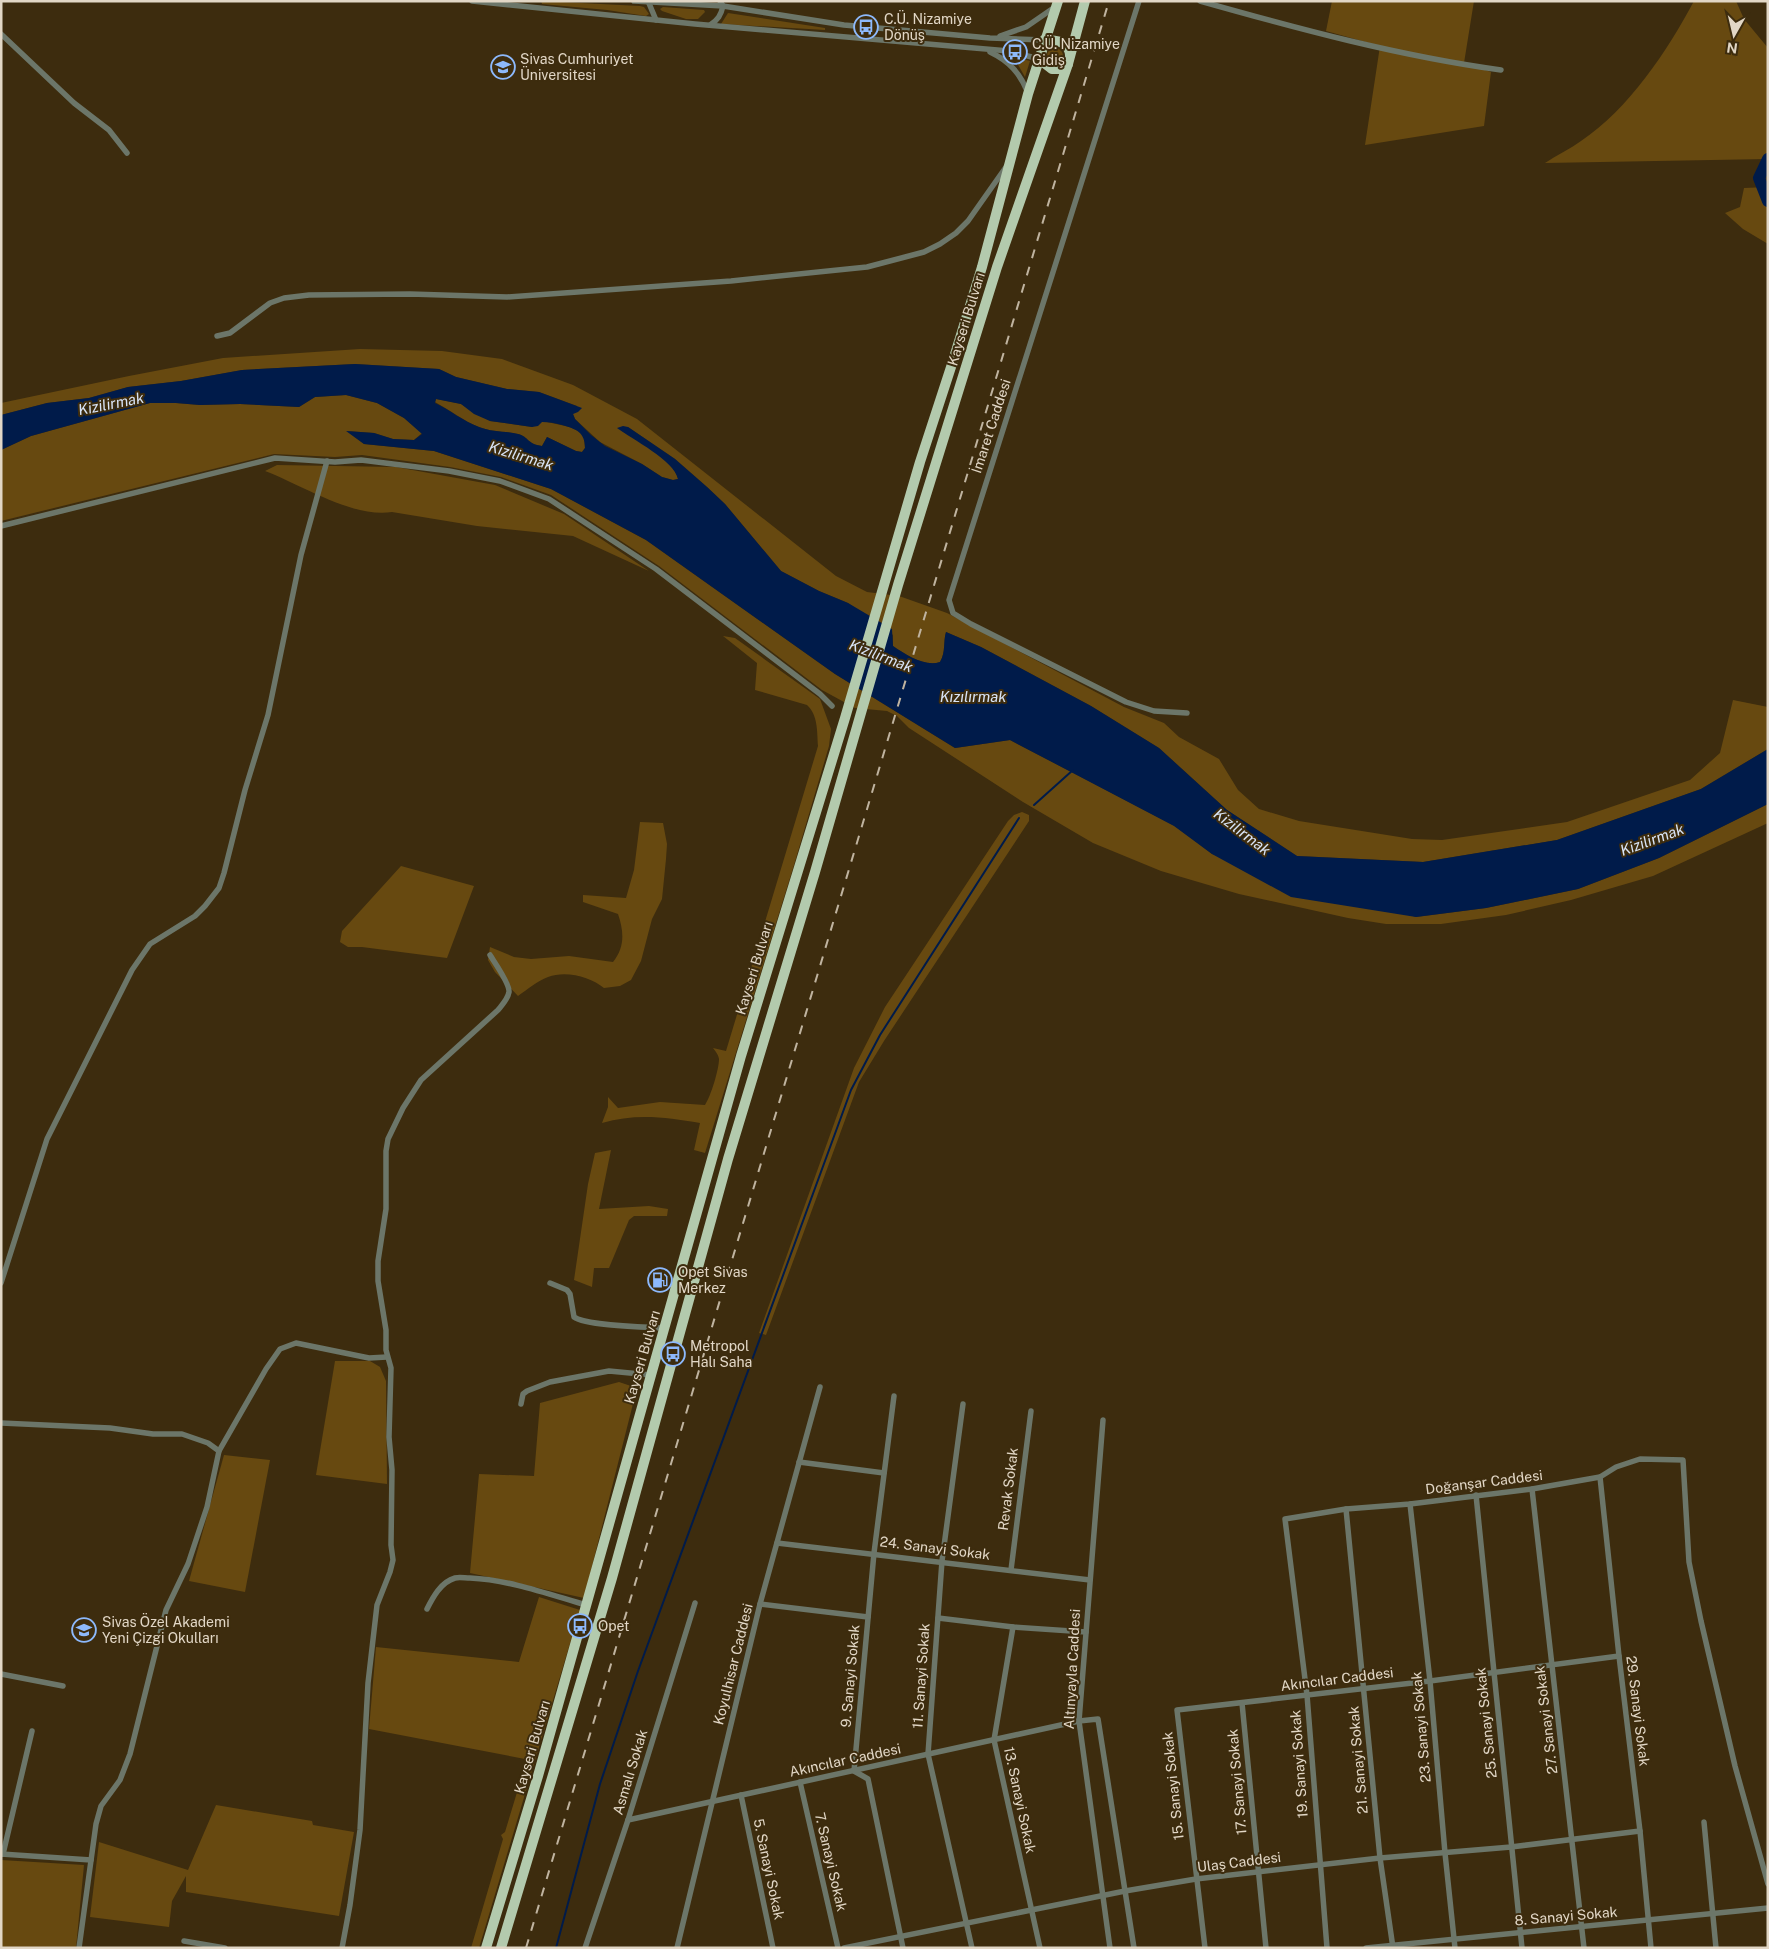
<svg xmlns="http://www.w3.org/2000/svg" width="1769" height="1949" font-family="'Public Sans',sans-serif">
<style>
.green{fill:#674910}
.water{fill:#001b4a;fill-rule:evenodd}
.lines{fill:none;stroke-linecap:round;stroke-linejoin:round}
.stream{stroke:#001b4a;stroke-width:2}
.river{stroke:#001b4a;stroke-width:12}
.minor{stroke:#6c7669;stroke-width:5.5}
.trunk{stroke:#b3caad;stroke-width:10}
.rail{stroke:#c0b4a0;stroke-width:2;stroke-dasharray:9 9;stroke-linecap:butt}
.labels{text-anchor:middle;stroke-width:4;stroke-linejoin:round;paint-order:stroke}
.poi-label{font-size:14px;fill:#e2d7c6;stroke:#3d2c0e;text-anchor:start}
.street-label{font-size:14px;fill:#e2d7c6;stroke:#3d2c0e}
.water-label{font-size:15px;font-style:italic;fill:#d8e4f7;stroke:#3d2c0e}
</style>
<rect width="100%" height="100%" fill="#3d2c0e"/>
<g class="green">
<polygon points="541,1 640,6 644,7 649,14 646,16 607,10 542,4"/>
<polygon points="1332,1 1474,1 1464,63 1491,72 1484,126 1365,145 1380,46 1326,31"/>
<path d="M1694 1H1736L1744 19 1768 48V159L1545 163C1557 155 1570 149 1581 141 1628 110 1668 50 1694 1Z"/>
<polygon points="663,7 704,10 705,12 698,19 686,19 662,11 660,9"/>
<polygon points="728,13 825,28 825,30 721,24"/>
<circle cx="1055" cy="56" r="8"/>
<polygon points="1005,54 1030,61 1025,77 1017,63"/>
<polygon points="1768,187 1768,244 1743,229 1725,213 1740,207 1744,188"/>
<path d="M360 349 442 351 502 359 573 385 637 419 836 576 867 592 899 596 947 613 1124 707 1164 723 1179 737 1219 759 1238 790 1259 809 1299 821 1412 839 1442 840 1567 822 1690 780 1720 753 1733 700 1768 707V749L1701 789 1557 840 1423 862 1297 856 1227 810 1159 748 1091 706 981 647 946 632C943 642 946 652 940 662 925 667 906 655 893 646V635L848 603 819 591 781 571 725 504 707 487 675 459 628 427 622 431C638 441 675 461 678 479L673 480 662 477 642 464 600 442 575 419 573 414 577 406 539 392 507 389 456 377 439 369 355 364 242 370 181 381 128 387 89 398 47 403 1 415V403L129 376 223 358Z"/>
<polygon points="346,395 377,403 404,418 422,433 414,440 393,439 374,433 347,431 364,444 434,451 551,489 646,540 835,674 955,748 1010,740 1175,826 1212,854 1416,917 1486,908 1578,889 1659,858 1768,804 1768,823 1653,876 1571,900 1506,915 1441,924 1386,924 1348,918 1239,894 1161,871 1093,843 1023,802 909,728 897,716 887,711 855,708 822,690 659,566 551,495 501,477 450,467 362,455 335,457 274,454 1,521 1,450 31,436 150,403 176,403 200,405 240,404 299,407 315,397"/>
<path d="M436 399 461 404 490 421 532 427 542 421 547 422 570 427 580 432 584 436 585 448 582 452 576 451 547 437 542 446C527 444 529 437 518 434 505 431 491 432 479 427 463 421 450 410 435 402Z"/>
<path d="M277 465 396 467 495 485 564 514 649 571 573 536 477 526 392 512C352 518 302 485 265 471Z"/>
<path d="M723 636 735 638 820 699 831 729 829 746 794 865 705 1153 694 1150 700 1123C666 1117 635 1113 602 1123L608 1107V1097L618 1108 660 1102 705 1105C711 1096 719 1069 719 1059 718 1054 716 1052 713 1048L726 1051 818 746C817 731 818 715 807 705L755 690 757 663Z"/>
<polygon points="1022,812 1029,815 1029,821 884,1041 859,1082 766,1335 759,1333 854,1068 885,1007 1008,821 1014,815"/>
<path d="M640 822 663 823 667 844 666 859 662 899 652 919 641 961 631 980 620 986 604 988C591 977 566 970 548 977 537 981 528 989 518 996L495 972 488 960 490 947 514 957 531 959 569 956 613 962C625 947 624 932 618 914L583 902V895L626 898 634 870Z"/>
<polygon points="401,866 474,886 447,958 362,947 348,947 340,942 342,931"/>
<polygon points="611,1150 599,1209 649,1206 668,1209 667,1216 634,1216 629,1220 609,1268 594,1268 592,1287 574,1280 588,1184 595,1153"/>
<polygon points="335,1361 370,1361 380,1367 386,1381 387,1484 316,1475"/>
<polygon points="619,1382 637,1388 584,1598 470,1573 479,1474 534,1476 540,1403"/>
<polygon points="224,1455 270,1460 245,1592 189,1581"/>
<polygon points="539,1597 580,1610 479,1948 471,1948 503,1839 501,1835 505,1832 525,1766 525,1759 369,1729 376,1647 519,1662"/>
<polygon points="216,1805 312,1821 313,1825 354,1832 339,1916 186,1892 186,1876 172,1901 169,1927 90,1917 99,1842 188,1870"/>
<polygon points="1,1860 84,1865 76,1948 1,1948"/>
</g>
<path class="water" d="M355 364 439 369 456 377 507 389 539 392 582 408 578 412 573 414 575 419 591 435 605 446 642 464 662 477 673 480 678 479C674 460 633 440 617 428L623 426 628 427 675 459 707 487 725 504 781 571 819 591 848 603 892 629 893 646C906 655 925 667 940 662 946 652 943 642 946 632L981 647 1091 706 1159 748 1227 810 1297 856 1423 862 1557 840 1701 789 1768 749V804L1659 858 1578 889 1486 908 1416 917 1291 897 1212 854 1174 826 1010 740 955 748 835 674 646 540 551 489 434 451 364 444 346 431 374 433 393 439 414 440 422 434 404 418 377 403 346 395 315 397 299 407 240 404 200 405 176 403H150L31 436 1 450V415L47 403 89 398 128 387 181 381 242 370ZM436 399 461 404 474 414 490 421 532 427 538 426 542 422C549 422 555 423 562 425 576 429 585 432 585 448L582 452 576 451 547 437 542 446C527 444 529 437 518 434 505 431 491 432 479 427 463 421 450 410 435 403Z"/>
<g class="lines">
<g class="stream">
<polyline points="1034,805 1073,770"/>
<polyline points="556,1948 600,1784 638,1671 851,1090 880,1035 1019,818"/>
</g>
<polyline class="river" points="1768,159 1759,178 1768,201"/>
<g class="minor">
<polyline points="472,1 695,24 1009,51 1039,59"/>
<polyline points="634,1 723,6 844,25 990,38 1044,40"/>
<polyline points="648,1 656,20"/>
<polyline points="1139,1 949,600 953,613 971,624 1126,702 1154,711 1187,713"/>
<path d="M1200 1C1299 29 1399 56 1501 70"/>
<path d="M710 25C718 20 721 15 723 6L720 1"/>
<polyline points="1,34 74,103 109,130 127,153"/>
<polyline points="1000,36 1026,27 1055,7"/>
<path d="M990 52C1009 61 1020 73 1028 93"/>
<polyline points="217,336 230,333 270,303 284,298 309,295 410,294 507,297 731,281 867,267 924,252 940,244 956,233 968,221 1006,167"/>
<polyline points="1,526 275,458 335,462 361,460 449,471 500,481 549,499 656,569 820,694 832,706"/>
<polyline points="1,1283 47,1139 132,970 150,944 195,916 205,906 219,888 224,873 245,790 268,715 301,555 327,461"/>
<path d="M550 1283 567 1290 570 1294 574 1317C586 1326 646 1327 664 1328"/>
<polyline points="894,1396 874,1553 854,1771 868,1779 903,1948"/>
<polyline points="521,1404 523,1394 527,1391 550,1382 609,1371 651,1375"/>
<polyline points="963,1404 942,1561 928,1754 972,1948"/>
<polyline points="1103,1420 1079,1721 1110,1948"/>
<polyline points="1,1423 110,1428 153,1434 182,1434 208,1443 219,1451"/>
<polyline points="799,1462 884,1473"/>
<polyline points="1600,1477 1619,1656 1640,1831 1651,1948"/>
<polyline points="1532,1489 1584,1948"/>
<polyline points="1476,1495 1522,1948"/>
<polyline points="1410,1504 1430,1681 1445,1853 1455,1948"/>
<polyline points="1346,1509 1380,1858 1393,1948"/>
<polyline points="777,1543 1090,1580"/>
<polyline points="1011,1570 1031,1411"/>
<polyline points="760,1604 868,1617"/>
<path d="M427 1609C433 1597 441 1582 455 1578 459 1577 465 1578 470 1578 510 1580 548 1594 586 1605"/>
<polyline points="938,1618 1013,1627 1086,1632"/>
<polyline points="1013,1627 994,1740 1040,1948"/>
<polyline points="1,1674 63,1686"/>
<polyline points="1242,1703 1266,1948"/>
<polyline points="800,1782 838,1948"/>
<polyline points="741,1795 773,1948"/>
<polyline points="628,1820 1079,1721 1098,1719 1134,1948"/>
<polyline points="1704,1822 1716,1948"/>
<polyline points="1,1854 91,1860"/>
<polyline points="3,1854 32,1731"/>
<polyline points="184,1941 225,1948"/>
<polyline points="79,1948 96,1824 101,1806 120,1780 130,1754 166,1610 188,1564 207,1507 219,1451 266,1369 280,1349 296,1343 369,1358 387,1357"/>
<path d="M342 1948 350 1905 360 1830 368 1683 377 1605 390 1572 393 1560 391 1545 392 1470 389 1437 391 1368 386 1350V1330L378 1281V1261L386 1209V1151L388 1139 403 1108 421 1080 498 1010C502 1005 508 999 509 992 510 984 495 963 490 955"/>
<polyline points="585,1948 628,1820 695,1603"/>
<polyline points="677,1948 760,1604 820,1387"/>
<polyline points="844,1948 1125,1891 1196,1879 1380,1858 1511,1847 1640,1831"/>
<polyline points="1205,1948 1177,1710 1430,1681 1619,1656"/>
<polyline points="1327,1948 1307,1695 1285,1519 1346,1509 1410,1504 1532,1489 1600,1477 1616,1467 1640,1459 1683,1460 1689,1562 1701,1621 1735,1766 1768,1884"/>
<polyline points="1366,1948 1768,1908"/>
</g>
<g class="trunk">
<path d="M1044 40C1056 40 1069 41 1070 55"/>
<polyline points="1039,59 1052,69 1062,69 1068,64"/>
<polyline points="486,1948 538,1776 741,1056 845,718 920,462 952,364 982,267 1028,94 1058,1"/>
<polyline points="501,1948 612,1578 728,1159 815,872 898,585 997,267 1068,64 1085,1"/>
</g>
<polyline class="rail" points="526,1948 1109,1"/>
</g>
<defs>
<g id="bus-ring" transform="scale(1.25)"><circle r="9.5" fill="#3d2c0e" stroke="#8db9fc" stroke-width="1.5"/><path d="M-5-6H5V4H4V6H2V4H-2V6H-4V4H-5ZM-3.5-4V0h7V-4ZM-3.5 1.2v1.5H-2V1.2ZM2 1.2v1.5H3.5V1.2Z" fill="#8db9fc"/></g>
<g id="university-ring" transform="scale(1.25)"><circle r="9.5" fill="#3d2c0e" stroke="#8db9fc" stroke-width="1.5"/><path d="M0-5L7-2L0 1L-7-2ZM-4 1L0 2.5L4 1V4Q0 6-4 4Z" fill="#8db9fc"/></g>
<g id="fuel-ring" transform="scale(1.25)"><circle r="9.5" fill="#3d2c0e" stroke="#8db9fc" stroke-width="1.5"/><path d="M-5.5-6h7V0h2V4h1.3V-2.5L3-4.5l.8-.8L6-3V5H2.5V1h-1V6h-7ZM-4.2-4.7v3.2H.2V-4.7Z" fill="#8db9fc"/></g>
<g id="school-ring" transform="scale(1.25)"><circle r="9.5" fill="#3d2c0e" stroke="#8db9fc" stroke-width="1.5"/><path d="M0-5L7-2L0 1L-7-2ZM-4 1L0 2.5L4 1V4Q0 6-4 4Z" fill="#8db9fc"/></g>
</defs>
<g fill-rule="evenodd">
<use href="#bus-ring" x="866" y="27"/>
<use href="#bus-ring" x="1015" y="52"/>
<use href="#university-ring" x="503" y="67"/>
<use href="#fuel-ring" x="660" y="1280"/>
<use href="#bus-ring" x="673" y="1354"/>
<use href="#bus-ring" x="580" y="1626"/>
<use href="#school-ring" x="84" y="1630"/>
</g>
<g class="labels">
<g class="poi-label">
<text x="884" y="24">C.Ü. Nizamiye<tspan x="884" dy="16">Dönüş</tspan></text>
<text x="1032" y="49">C.Ü. Nizamiye<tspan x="1032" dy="16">Gidiş</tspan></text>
<text x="520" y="64">Sivas Cumhuriyet<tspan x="520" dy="16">Üniversitesi</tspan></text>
<text x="678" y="1277">Opet Sivas<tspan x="678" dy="16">Merkez</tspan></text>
<text x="690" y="1351">Metropol<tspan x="690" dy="16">Halı Saha</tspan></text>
<text x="102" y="1627">Sivas Özel Akademi<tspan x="102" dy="16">Yeni Çizgi Okulları</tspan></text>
<text x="598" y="1631">Opet</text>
</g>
<g class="street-label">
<text transform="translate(966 319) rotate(-73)" y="5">Kayseri Bulvarı</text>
<text transform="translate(991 426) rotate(-72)" y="5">İmaret Caddesi</text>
<text transform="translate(754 968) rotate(-73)" y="5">Kayseri Bulvarı</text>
<text transform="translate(642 1357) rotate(-74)" y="5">Kayseri Bulvarı</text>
<text transform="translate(1484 1482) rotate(-7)" y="5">Doğanşar Caddesi</text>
<text transform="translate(1008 1489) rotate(-83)" y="5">Revak Sokak</text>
<text transform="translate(935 1548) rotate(7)" y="5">24. Sanayi Sokak</text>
<text transform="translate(733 1664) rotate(-76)" y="5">Koyulhisar Caddesi</text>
<text transform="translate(1072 1669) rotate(-87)" y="5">Altınyayla Caddesi</text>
<text transform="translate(850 1676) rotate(-85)" y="5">9. Sanayi Sokak</text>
<text transform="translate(921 1676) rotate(-86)" y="5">11. Sanayi Sokak</text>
<text transform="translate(1337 1679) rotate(-7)" y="5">Akıncılar Caddesi</text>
<text transform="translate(1638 1711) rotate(83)" y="5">29. Sanayi Sokak</text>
<text transform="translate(1546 1720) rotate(-97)" y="5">27. Sanayi Sokak</text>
<text transform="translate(1486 1723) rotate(-96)" y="5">25. Sanayi Sokak</text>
<text transform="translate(1421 1727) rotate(-95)" y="5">23. Sanayi Sokak</text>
<text transform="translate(532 1747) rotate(-74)" y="5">Kayseri Bulvarı</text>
<text transform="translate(845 1760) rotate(-12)" y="5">Akıncılar Caddesi</text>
<text transform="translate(1358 1760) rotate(-95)" y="5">21. Sanayi Sokak</text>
<text transform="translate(1299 1764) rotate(-94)" y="5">19. Sanayi Sokak</text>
<text transform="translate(630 1772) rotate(-73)" y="5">Asmalı Sokak</text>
<text transform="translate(1237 1782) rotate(-95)" y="5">17. Sanayi Sokak</text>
<text transform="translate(1173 1786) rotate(-96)" y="5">15. Sanayi Sokak</text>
<text transform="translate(1020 1800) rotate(78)" y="5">13. Sanayi Sokak</text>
<text transform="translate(831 1862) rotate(77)" y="5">7. Sanayi Sokak</text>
<text transform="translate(1239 1862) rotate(-7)" y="5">Ulaş Caddesi</text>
<text transform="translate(769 1869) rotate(78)" y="5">5. Sanayi Sokak</text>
<text transform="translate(1566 1916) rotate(-5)" y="5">8. Sanayi Sokak</text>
</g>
<g class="water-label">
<text transform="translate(111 404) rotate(-11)" y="5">Kizilirmak</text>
<text transform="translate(521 456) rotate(17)" y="5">Kizilirmak</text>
<text transform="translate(881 656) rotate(21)" y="5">Kizilirmak</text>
<text x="973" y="702">Kızılırmak</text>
<text transform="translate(1242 832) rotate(37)" y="5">Kizilirmak</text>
<text transform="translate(1652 840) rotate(-20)" y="5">Kizilirmak</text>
</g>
</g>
<rect width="1769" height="1949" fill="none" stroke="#e2d7c6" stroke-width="5"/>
<g transform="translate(1734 35) rotate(188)" stroke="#3d2c0e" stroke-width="4" paint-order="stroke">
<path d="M0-4L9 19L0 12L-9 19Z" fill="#e2d7c6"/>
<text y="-8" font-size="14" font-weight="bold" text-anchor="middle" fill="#e2d7c6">N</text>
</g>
</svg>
